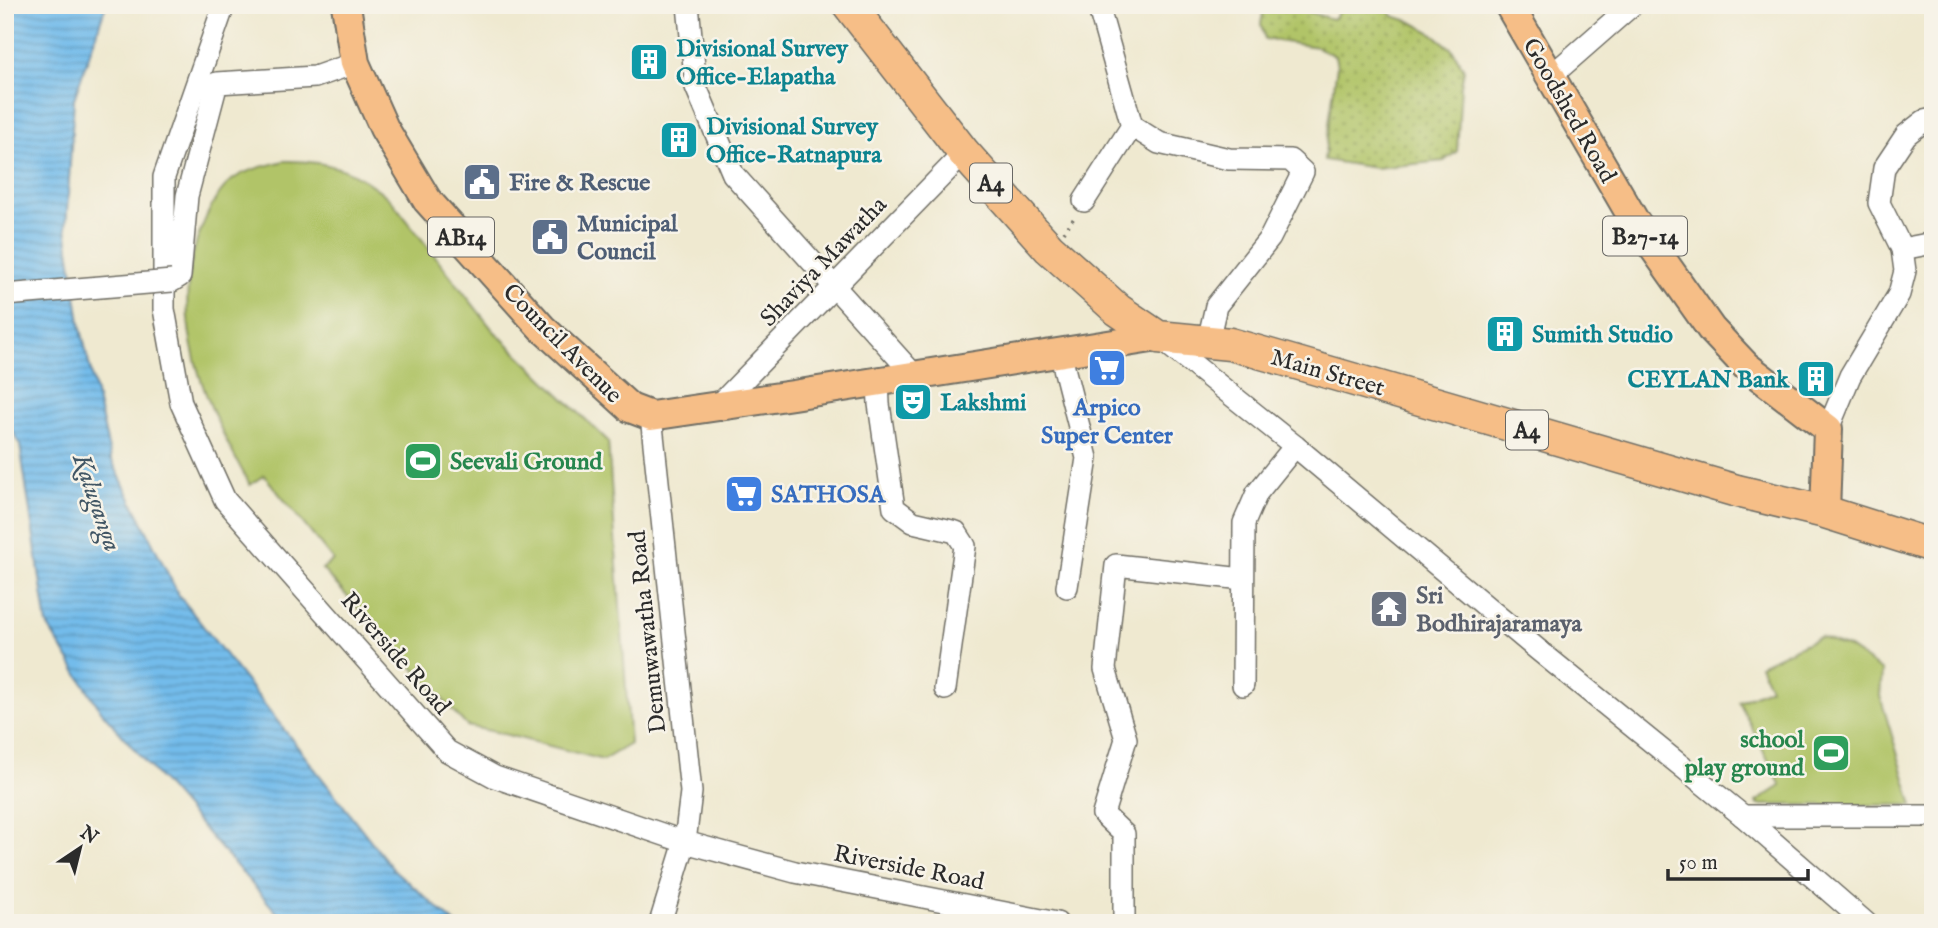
<svg xmlns="http://www.w3.org/2000/svg" width="1938" height="928" font-family="'IM FELL English',serif">
<style>
.grass{fill:url(#grass-dots);stroke:#6e7849;stroke-width:2}
.pitch{fill:#b1c467;stroke:#6e7849;stroke-width:2}
.water{fill:url(#water-rules);stroke:#4f748b;stroke-width:2}
.lines{fill:none;stroke-linecap:round;stroke-linejoin:round}
.minor-casing{stroke:#706e65;stroke-width:24}
.major-casing{stroke:#706e65;stroke-width:32}
.highway-casing{stroke:#706e65;stroke-width:35}
.path{stroke:#706e65;stroke-width:3.5;stroke-dasharray:2 5;stroke-linecap:butt}
.minor{stroke:#fff;stroke-width:21}
.major{stroke:#f6be87;stroke-width:28}
.highway{stroke:#f6be87;stroke-width:32}
.minor-bridge-casing{stroke:#706e65;stroke-width:24;stroke-linecap:butt}
.minor-bridge{stroke:#fff;stroke-width:21}
.labels{text-anchor:middle;stroke-width:5;stroke-linejoin:round;paint-order:stroke}
.shield{fill:#f7f3e8;stroke:#686764;stroke-width:2}
.shield-label{font-size:23px;font-weight:bold;fill:#2b2b2b}
.culture-label{font-size:24px;font-weight:bold;fill:#0d838f;stroke:#f7f3e8;text-anchor:start}
.street-label{font-size:24px;fill:#2b2b2b;stroke:#f7f3e8}
.service-label{font-size:24px;font-weight:bold;fill:#4e5e75;stroke:#f7f3e8;text-anchor:start}
.shop-label{font-size:24px;font-weight:bold;fill:#366cbe;stroke:#f7f3e8}
.leisure-label{font-size:24px;font-weight:bold;fill:#27864d;stroke:#f7f3e8;text-anchor:start}
.worship-label{font-size:24px;font-weight:bold;fill:#5b616d;stroke:#f7f3e8;text-anchor:start}
.water-label{font-size:26px;font-style:italic;fill:#415665;stroke:#f7f3e8}
</style>
<defs>
<pattern id="grass-dots" width="8" height="8" patternUnits="userSpaceOnUse" patternTransform="scale(1.75)"><rect width="8" height="8" fill="#b1c467"/><path d="M2 2h.1M6 6h.1" fill="none" stroke="#909f55" stroke-width="1.8" stroke-linecap="round"/></pattern>
<pattern id="water-rules" width="6" height="5" patternUnits="userSpaceOnUse" patternTransform="scale(1.75)"><rect width="6" height="5" fill="#73bceb"/><path d="M0 2.5h6" fill="none" stroke="#5f99bf"/></pattern>
</defs>
<rect width="100%" height="100%" fill="#f7f3e8"/>
<filter id="ink" filterUnits="userSpaceOnUse"><feTurbulence type="fractalNoise" baseFrequency=".0143" numOctaves="2"/><feDisplacementMap in="SourceGraphic" scale="14" xChannelSelector="R" yChannelSelector="G"/><feConvolveMatrix kernelMatrix="1 2 1 2 8 2 1 2 1" color-interpolation-filters="sRGB"/></filter>
<filter id="wash" filterUnits="userSpaceOnUse"><feTurbulence type="fractalNoise" baseFrequency=".00686" numOctaves="4" result="noise"/><feDisplacementMap in="SourceGraphic" scale="28" xChannelSelector="R" yChannelSelector="G"/><feGaussianBlur stdDeviation="1.57" result="paint"/><feColorMatrix in="noise" values="0 0 0 0 0 0 0 0 0 0 0 0 0 0 0 0 0 1.4 0 .05"/><feComposite in="paint" operator="in"/></filter>
<g filter="url(#wash)">
<rect width="100%" height="100%" fill="#efe9d0"/>
<polygon class="grass" points="1266,5 1284,5 1332,19 1336,17 1340,5 1384,5 1393,16 1412,22 1432,33 1453,50 1464,70 1461,85 1457,151 1444,161 1375,168 1324,160 1337,66 1335,56 1317,47 1265,39 1261,24 1264,7"/>
<g class="pitch">
<path d="M284 161C329 160 357 170 391 200L493 330 608 441 630 744 603 760 500 733 467 726 322 569 333 560 264 475 250 485C206 406 164 318 202 227 209 209 220 186 238 176 252 168 269 165 284 161Z"/>
<polygon points="1819,637 1849,648 1882,671 1880,696 1913,805 1758,805 1756,802 1781,786 1739,702 1770,688 1760,665"/>
</g>
<polygon class="water" points="5,5 106,5 74,99 66,228 81,329 111,459 178,594 393,869 455,923 286,923 101,711 47,625 20,445 5,416"/>
</g>
<g filter="url(#ink)">
<g class="lines">
<g class="minor-casing">
<g id="minor">
<polyline points="224,5 164,177 164,309 181,403 225,500 447,751 495,777 685,842 795,872 1057,923"/>
<polyline points="688,5 696,87 733,174 914,375"/>
<polyline points="1098,5 1132,126 1159,143 1229,159 1290,160 1303,172 1270,238 1216,306 1208,341"/>
<polyline points="1551,76 1632,5"/>
<polyline points="1084,201 1132,126"/>
<polyline points="1902,249 1933,243"/>
<polyline points="172,281 180,276 187,196 217,83 315,77 355,63"/>
<polyline points="1160,338 1295,446 1537,649 1743,816 1866,923"/>
<polyline points="1060,352 1087,458 1067,587"/>
<polyline points="878,380 879,404 894,508 913,522 956,532 965,546 945,689"/>
<polyline points="719,405 964,153"/>
<polyline points="651,416 691,792 685,842 660,923"/>
<polyline points="1828,429 1850,376 1899,294 1905,271 1902,249 1879,203 1884,168 1906,135 1924,121 1933,119"/>
<polyline points="1243,685 1244,523 1257,493 1295,446"/>
<polyline points="1743,816 1933,816"/>
<polyline points="1124,923 1124,834 1103,814 1126,739 1105,669 1116,565 1243,579"/>
</g>
</g>
<g class="major-casing">
<g id="major">
<polyline points="346,5 355,63 384,128 427,200 542,328 630,408 651,416 793,395 1158,337"/>
<polyline points="1509,5 1634,220 1711,329 1746,366 1828,429 1825,512"/>
</g>
</g>
<g class="highway-casing">
<polyline id="highway" points="849,5 964,153 1049,248 1118,310 1158,337 1230,344 1269,355 1737,491 1825,512 1933,546"/>
</g>
<polyline class="path" points="1064,232 1074,218"/>
<use href="#minor" class="minor"/>
<use href="#major" class="major"/>
<use href="#highway" class="highway"/>
<g class="minor-bridge-casing">
<polyline id="minor-bridge" points="5,295 172,281"/>
</g>
<use href="#minor-bridge" class="minor-bridge"/>
</g>
</g>
<defs>
<g id="building-square" transform="scale(2.0125)"><rect x="-9" y="-9" width="18" height="18" rx="4" fill="#0f9aa8" stroke="#f7f3e8"/><path d="M-4-6H4V6H1V3H-1V6H-4ZM-2.5-4.3h1.7v1.8h-1.7ZM.8-4.3h1.7v1.8H.8ZM-2.5-1h1.7V.8h-1.7ZM.8-1h1.7V.8H.8Z" fill="#fff"/></g>
<g id="civic-square" transform="scale(2.0125)"><rect x="-9" y="-9" width="18" height="18" rx="4" fill="#5c6f8a" stroke="#f7f3e8"/><path d="M-.6-6.5H3V-4.5H.6V-3L4-1V1h2V6H-6V1h2V-1L-.6-3ZM-1.2 2.5V6h2.4V2.5Z" fill="#fff"/></g>
<g id="supermarket-square" transform="scale(2.0125)"><rect x="-9" y="-9" width="18" height="18" rx="4" fill="#3f7fe0" stroke="#f7f3e8"/><path d="M-6-5.5h2.5l.6 2H6L4.5 2H-2.5L-4.4-4H-6ZM-1.5 3.2a1.3 1.3 0 1 0 .1 0ZM3 3.2a1.3 1.3 0 1 0 .1 0Z" fill="#fff"/></g>
<g id="theatre-square" transform="scale(2.0125)"><rect x="-9" y="-9" width="18" height="18" rx="4" fill="#0f9aa8" stroke="#f7f3e8"/><path d="M-5-5.5Q0-4 5-5.5V0Q5 5 0 6Q-5 5-5 0ZM-3.3-2.5H-1v1.5H-3.3ZM1-2.5H3.3v1.5H1ZM-2.8 1Q0 5.5 2.8 1Z" fill="#fff"/></g>
<g id="stadium-square" transform="scale(2.0125)"><rect x="-9" y="-9" width="18" height="18" rx="4" fill="#2e9e5b" stroke="#f7f3e8"/><path d="M0-5a6.5 5 0 1 0 0 10a6.5 5 0 1 0 0-10ZM-3.5-1.8h7v3.6h-7Z" fill="#fff"/></g>
<g id="temple-square" transform="scale(2.0125)"><rect x="-9" y="-9" width="18" height="18" rx="4" fill="#6b7280" stroke="#f7f3e8"/><path d="M0-6L5-2H3V0L6.5 2.5H4V6H1.5V3h-3V6H-4V2.5H-6.5L-3 0V-2H-5Z" fill="#fff"/></g>
</defs>
<g fill-rule="evenodd">
<use href="#building-square" x="649" y="62"/>
<use href="#building-square" x="679" y="140"/>
<use href="#civic-square" x="482" y="182"/>
<use href="#civic-square" x="550" y="237"/>
<use href="#building-square" x="1505" y="334"/>
<use href="#supermarket-square" x="1107" y="368"/>
<use href="#building-square" x="1816" y="379"/>
<use href="#theatre-square" x="913" y="402"/>
<use href="#stadium-square" x="423" y="461"/>
<use href="#supermarket-square" x="744" y="494"/>
<use href="#temple-square" x="1389" y="609"/>
<use href="#stadium-square" x="1831" y="753"/>
</g>
<g class="labels">
<g class="shield">
<rect x="970" y="163.5" width="42" height="39" rx="5"/>
<rect x="1603" y="216.5" width="84" height="39" rx="5"/>
<rect x="428" y="217.5" width="66" height="39" rx="5"/>
<rect x="1506" y="410.5" width="42" height="39" rx="5"/>
</g>
<g class="shield-label">
<text x="991" y="191">A4</text>
<text x="1645" y="244">B27-14</text>
<text x="461" y="245">AB14</text>
<text x="1527" y="438">A4</text>
</g>
<g class="culture-label">
<text x="676" y="56">Divisional Survey<tspan x="676" dy="28">Office-Elapatha</tspan></text>
<text x="706" y="134">Divisional Survey<tspan x="706" dy="28">Office-Ratnapura</tspan></text>
<text x="1532" y="342">Sumith Studio</text>
<text x="1789" y="387" text-anchor="end">CEYLAN Bank</text>
<text x="940" y="410">Lakshmi</text>
</g>
<g class="street-label">
<text transform="translate(1570 110) rotate(60)" y="8">Goodshed Road</text>
<text transform="translate(823 261) rotate(-46)" y="8">Shaviya Mawatha</text>
<text transform="translate(563 343) rotate(45)" y="8">Council Avenue</text>
<text transform="translate(1328 372) rotate(16)" y="8">Main Street</text>
<text transform="translate(647 632) rotate(-96)" y="8">Demuwawatha Road</text>
<text transform="translate(396 653) rotate(49)" y="8">Riverside Road</text>
<text transform="translate(909 867) rotate(11)" y="8">Riverside Road</text>
</g>
<g class="service-label">
<text x="509" y="190">Fire &amp; Rescue</text>
<text x="577" y="231">Municipal<tspan x="577" dy="28">Council</tspan></text>
</g>
<g class="shop-label">
<text x="1107" y="415">Arpico<tspan x="1107" dy="28">Super Center</tspan></text>
<text x="771" y="502" text-anchor="start">SATHOSA</text>
</g>
<g class="leisure-label">
<text x="450" y="469">Seevali Ground</text>
<text x="1804" y="747" text-anchor="end">school<tspan x="1804" dy="28">play ground</tspan></text>
</g>
<g class="worship-label">
<text x="1416" y="603">Sri<tspan x="1416" dy="28">Bodhirajaramaya</tspan></text>
</g>
<g class="water-label">
<text transform="translate(98 502) rotate(71)" y="9">Kaluganga</text>
</g>
</g>
<rect width="1938" height="928" fill="none" stroke="#f7f3e8" stroke-width="28"/>
<g transform="translate(80 848) rotate(35)" stroke="#f7f3e8" stroke-width="5" paint-order="stroke">
<path d="M0-5L12 26L0 18L-12 26Z" fill="#2b2b2b"/>
<text y="-10" font-size="19" font-weight="bold" text-anchor="middle" fill="#2b2b2b">N</text>
</g>
<path d="M1668 869v10h140v-10" fill="none" stroke="#2b2b2b" stroke-width="3.5"/>
<text x="1679" y="869" font-size="21" fill="#2b2b2b" stroke="#f7f3e8" stroke-width="5" paint-order="stroke">50 m</text>
</svg>
